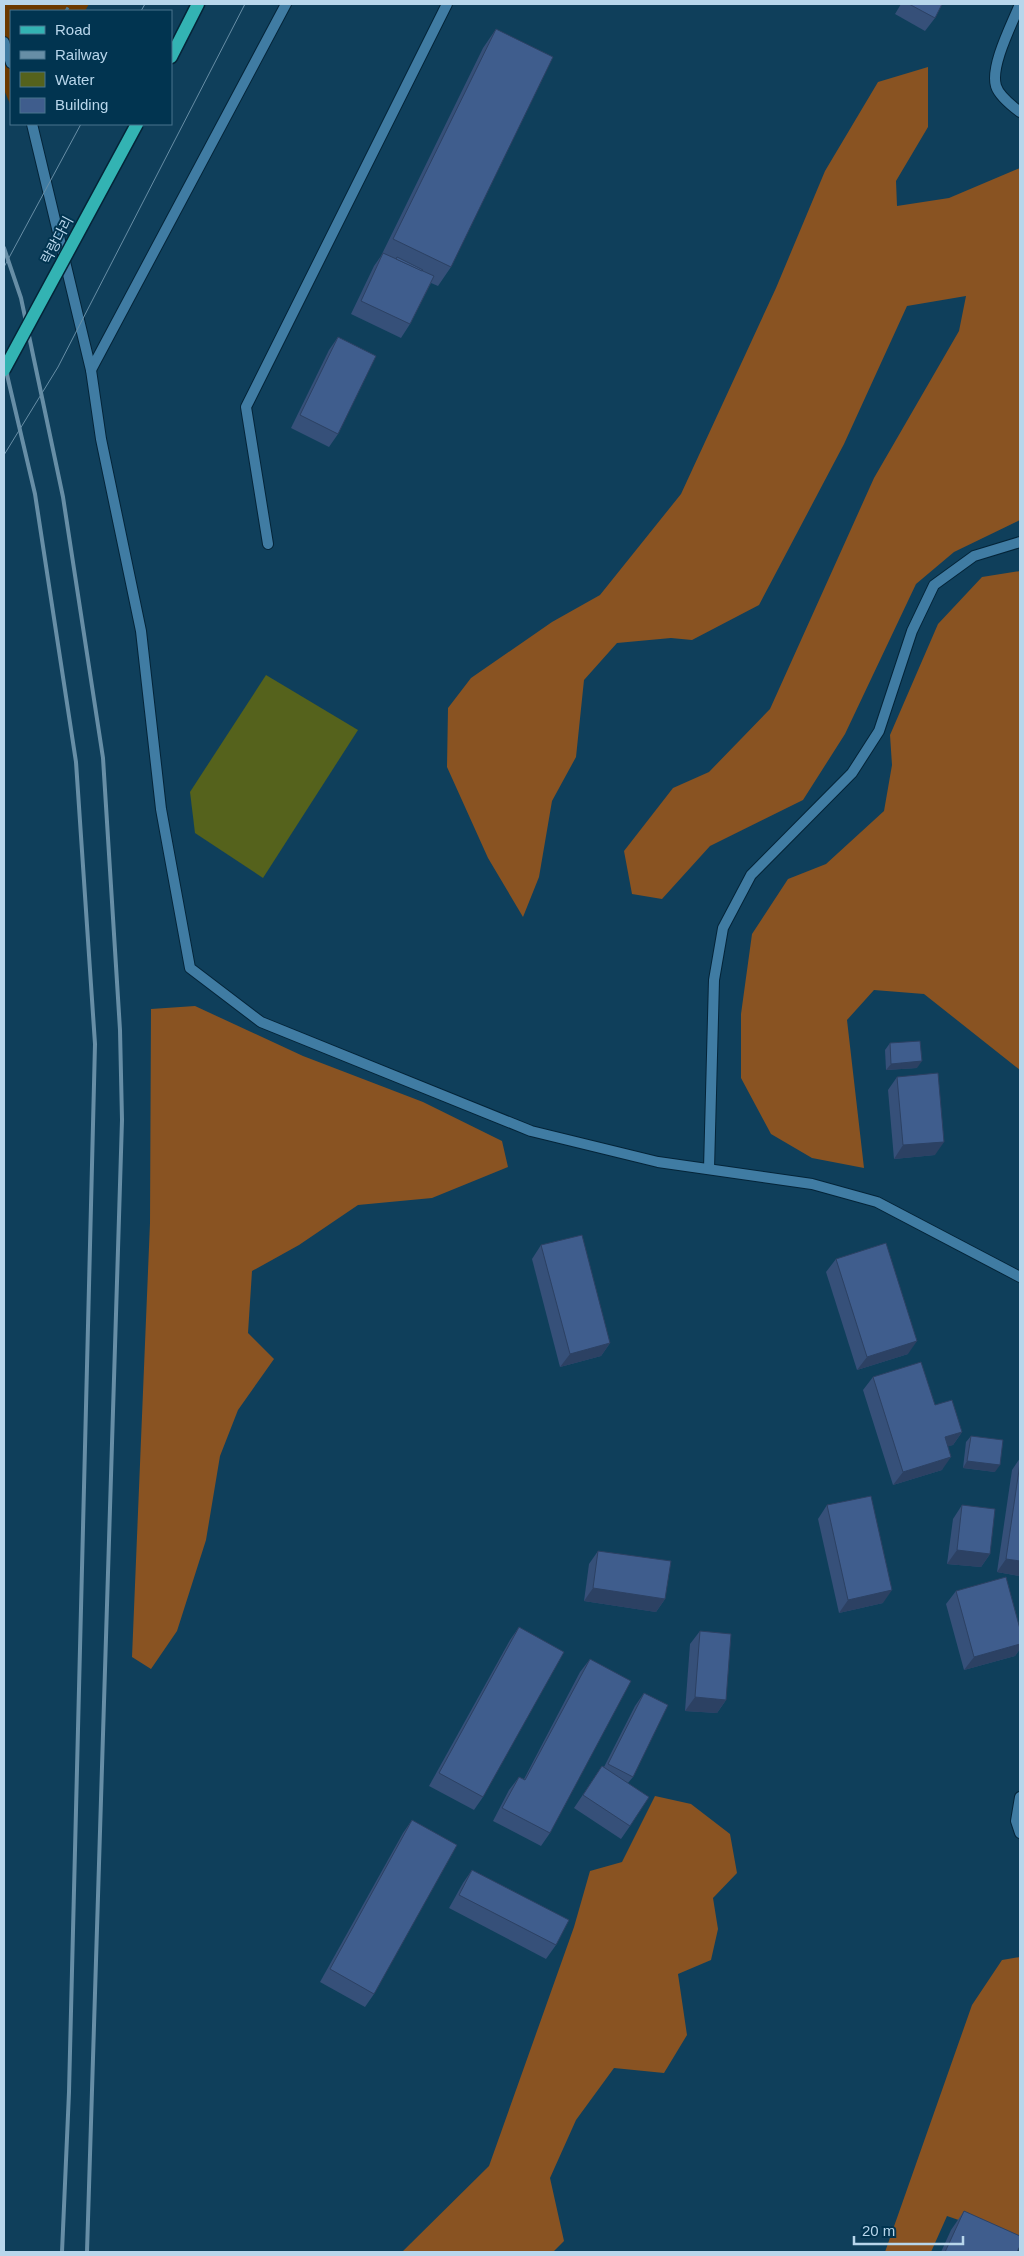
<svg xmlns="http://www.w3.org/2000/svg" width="1024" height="2256" font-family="Arial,'Noto Sans KR',sans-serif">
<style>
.green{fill:#6b3900}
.forest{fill:#895322}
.water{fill:#55621c}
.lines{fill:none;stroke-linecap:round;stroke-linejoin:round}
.lane-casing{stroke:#042438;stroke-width:12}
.street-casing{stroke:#042438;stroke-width:12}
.primary-casing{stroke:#042438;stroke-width:15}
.path{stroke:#4b758e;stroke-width:3;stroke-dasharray:4 4;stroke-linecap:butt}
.lane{stroke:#407ca3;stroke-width:10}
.street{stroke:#407ca3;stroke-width:10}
.primary{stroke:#33b3b3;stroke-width:12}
.tram{stroke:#678ea6;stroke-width:1}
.rail{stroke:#678ea6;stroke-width:4}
.primary-bridge-casing{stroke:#042438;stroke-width:15;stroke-linecap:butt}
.primary-bridge{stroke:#33b3b3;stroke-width:12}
.wall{fill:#365079}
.shaded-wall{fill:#2c4163}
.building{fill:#3f5d8d;stroke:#2c4163}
.labels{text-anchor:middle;stroke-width:4;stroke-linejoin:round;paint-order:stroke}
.street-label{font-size:14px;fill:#b8d6eb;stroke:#013450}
</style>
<rect width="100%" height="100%" fill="#0f3f5b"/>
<polygon class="green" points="4,4 89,4 85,11 11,11 11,106 4,90"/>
<g class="forest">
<polygon points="928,67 928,127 896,181 897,206 949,198 1020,168 1020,520 954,552 916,584 845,734 803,800 710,846 662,899 632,894 624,851 673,788 709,772 770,709 874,478 959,331 966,296 907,306 844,444 759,605 692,640 671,638 617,643 584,680 576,757 552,801 539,877 523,917 488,858 447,767 448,708 471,678 552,622 600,595 681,494 776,288 825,171 878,82"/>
<polygon points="1020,571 1020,1070 924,994 874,990 847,1020 864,1168 812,1158 771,1134 741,1078 741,1014 752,934 788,879 826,864 884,811 892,765 890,735 938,624 982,577"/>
<polygon points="195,1006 303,1056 423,1102 502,1141 508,1167 432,1198 358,1205 299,1245 252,1271 248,1333 274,1359 238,1410 220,1456 206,1540 177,1631 151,1669 132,1657 150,1223 151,1009"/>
<polygon points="655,1796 691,1804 730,1834 737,1873 713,1898 718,1929 711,1960 678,1974 687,2035 664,2073 614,2068 576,2120 550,2178 564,2241 553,2252 402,2252 489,2166 574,1927 590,1871 622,1862"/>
<polygon points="1020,1957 1020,2235 1011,2238 947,2216 931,2252 885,2252 972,2005 1002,1960"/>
</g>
<polygon class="water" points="266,675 358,730 263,878 195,833 190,792"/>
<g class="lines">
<g class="lane-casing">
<g id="lane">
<path d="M1020 4C1012 24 990 66 996 86 999 96 1012 106 1020 112"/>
<polyline points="91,370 286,4"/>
<polyline points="268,544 246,407 447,4"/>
<polyline points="709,1169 714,980 723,928 751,875 852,773 879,731 912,631 934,585 974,556 1020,542"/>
</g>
</g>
<g class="street-casing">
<g id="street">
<polyline points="4,42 11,63"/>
<polyline points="32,124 91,370 101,439 141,631 161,809 190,968 261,1022 531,1131 658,1162 812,1184 877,1202 1020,1277"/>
<polyline points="1020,1797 1016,1821 1020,1833"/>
</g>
</g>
<g class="primary-casing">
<polyline id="primary" points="171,57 198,4"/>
</g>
<polyline class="path" points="66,11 70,4"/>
<use href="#lane" class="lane"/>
<use href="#street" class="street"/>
<use href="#primary" class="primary"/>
<g class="tram">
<polyline points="141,11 145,4"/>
<polyline points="4,267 81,124"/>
<polyline points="4,455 58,367 245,4"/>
</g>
<g class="rail">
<polyline points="4,248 21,298 63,497 103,758 120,1030 122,1120 87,2252"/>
<polyline points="4,362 35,494 76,762 95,1044 69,2092 62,2252"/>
</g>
<g class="primary-bridge-casing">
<polyline id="primary-bridge" points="4,370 137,124"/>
</g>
<use href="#primary-bridge" class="primary-bridge"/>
</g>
<g class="wall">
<polygon points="901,4 942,4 935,18 925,31 895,14"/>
<polygon points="496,29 451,267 438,286 431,283 410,324 401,338 351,314 374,266 381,256 483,48"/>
<polygon points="338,337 338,434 329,447 291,428 329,350"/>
<polygon points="890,1043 917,1068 886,1070 885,1050"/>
<polygon points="897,1077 935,1155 894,1159 888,1090"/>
<polygon points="541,1245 610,1343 601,1356 560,1367 532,1259"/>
<polygon points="836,1259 908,1354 857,1370 826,1272"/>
<polygon points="873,1377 935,1405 962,1432 953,1445 948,1446 942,1470 893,1485 863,1390"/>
<polygon points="971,1436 995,1472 963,1468 966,1442"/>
<polygon points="1020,1458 1020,1576 997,1572 1012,1470"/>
<polygon points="827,1505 883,1603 839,1613 818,1519"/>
<polygon points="962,1505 990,1554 981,1567 947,1564 953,1519"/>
<polygon points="598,1551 665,1599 656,1612 584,1601 589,1564"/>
<polygon points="956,1591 1020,1629 1020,1649 1015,1656 964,1670 946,1604"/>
<polygon points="519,1627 483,1797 474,1810 429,1786 510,1640"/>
<polygon points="700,1631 726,1700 717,1713 685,1711 690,1644"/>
<polygon points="590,1659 550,1833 541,1846 493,1821 509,1790 519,1777 524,1779 580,1672"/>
<polygon points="644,1693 633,1777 628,1783 630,1826 621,1839 574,1808 602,1766 604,1767 635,1706"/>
<polygon points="412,1820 374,1994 365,2007 320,1982 403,1833"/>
<polygon points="472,1870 556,1945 546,1959 449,1908 463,1883"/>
<polygon points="964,2211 1017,2252 941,2252 951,2230"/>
</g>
<g class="shaded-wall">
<polygon points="922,1061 917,1068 886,1070 891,1064"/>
<polygon points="944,1142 935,1155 894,1159 903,1145"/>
<polygon points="917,1341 908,1354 857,1370 867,1357"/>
<polygon points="610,1343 601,1356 560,1367 570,1354"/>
<polygon points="962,1432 953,1445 936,1450 945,1437"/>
<polygon points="951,1457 942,1470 893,1485 903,1472"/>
<polygon points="967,1461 1000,1465 995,1472 963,1468"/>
<polygon points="957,1550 990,1554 981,1567 947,1564"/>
<polygon points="1006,1559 1020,1561 1020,1576 997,1572"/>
<polygon points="593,1588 665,1599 656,1612 584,1601"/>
<polygon points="892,1590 883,1603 839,1613 848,1600"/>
<polygon points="1020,1644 1020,1649 1015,1656 964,1670 974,1657"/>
<polygon points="695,1697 726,1700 717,1713 685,1711"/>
</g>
<g class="building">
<polygon points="909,4 942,4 935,18"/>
<polygon points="496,29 553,57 451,267 393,239"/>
<polygon points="383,253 434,276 410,324 361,301"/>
<polygon points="397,257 423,270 422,271 396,259"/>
<polygon points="338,337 376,356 338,434 300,415"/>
<polygon points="920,1041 922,1061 891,1064 890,1043"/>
<polygon points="938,1073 944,1142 903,1145 897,1077"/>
<polygon points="582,1235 610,1343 570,1354 541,1245"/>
<polygon points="886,1243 917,1341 867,1357 836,1259"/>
<polygon points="921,1362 935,1405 952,1400 962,1432 945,1437 951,1457 903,1472 873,1377"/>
<polygon points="971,1436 1003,1440 1000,1465 967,1461"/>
<polygon points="1020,1463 1020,1561 1006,1559"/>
<polygon points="871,1496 892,1590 848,1600 827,1505"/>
<polygon points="962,1505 995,1509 990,1554 957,1550"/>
<polygon points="598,1551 671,1561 665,1599 593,1588"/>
<polygon points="1006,1577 1020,1629 1020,1644 974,1657 956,1591"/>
<polygon points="519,1627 564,1652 483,1797 439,1773"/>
<polygon points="700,1631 731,1634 726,1700 695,1697"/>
<polygon points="590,1659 631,1681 550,1833 502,1808 519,1777 525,1780"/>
<polygon points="644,1693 668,1705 633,1777 608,1764"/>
<polygon points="602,1766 649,1797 630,1826 583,1795"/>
<polygon points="412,1820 457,1845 374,1994 330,1969"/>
<polygon points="472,1870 569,1920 556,1945 459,1895"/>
<polygon points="964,2211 1020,2236 1020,2246 1017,2252 945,2252"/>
</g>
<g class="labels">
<g class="street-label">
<text transform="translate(57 240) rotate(-62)" y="5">락랑다리</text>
</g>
</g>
<rect width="1024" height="2256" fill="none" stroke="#b8d6eb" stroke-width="10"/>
<rect x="10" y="10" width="162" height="115" fill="#013450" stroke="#4a758e"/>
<rect x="20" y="26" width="25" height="8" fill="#33b3b3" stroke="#4a758e"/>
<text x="55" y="35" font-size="15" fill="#b8d6eb">Road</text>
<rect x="20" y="51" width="25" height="8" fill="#678ea6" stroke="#4a758e"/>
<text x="55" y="60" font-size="15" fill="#b8d6eb">Railway</text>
<rect x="20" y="72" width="25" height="15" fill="#55621c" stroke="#4a758e"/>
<text x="55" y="85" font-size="15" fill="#b8d6eb">Water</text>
<rect x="20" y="98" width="25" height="15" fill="#3f5d8d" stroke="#4a758e"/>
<text x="55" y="110" font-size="15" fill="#b8d6eb">Building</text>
<path d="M854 2236v8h109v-8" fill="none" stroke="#b8d6eb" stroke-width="2.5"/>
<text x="862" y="2236" font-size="15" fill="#b8d6eb" stroke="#013450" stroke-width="4" paint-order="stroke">20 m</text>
</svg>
